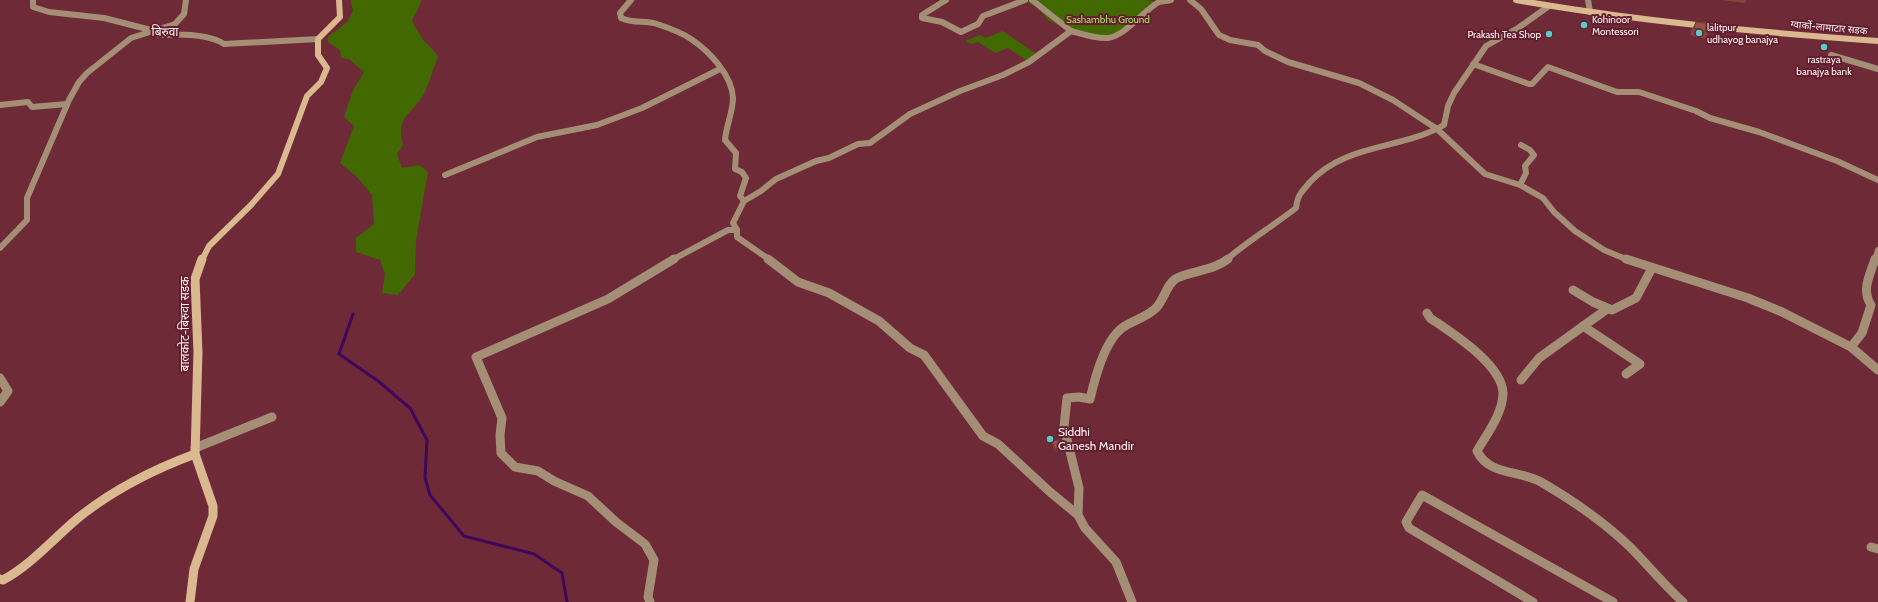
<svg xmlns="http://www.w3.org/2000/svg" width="1878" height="602" font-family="Cabin,'Noto Sans Devanagari',sans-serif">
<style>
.green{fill:#416801}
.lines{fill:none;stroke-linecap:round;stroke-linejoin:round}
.stream{stroke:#40065b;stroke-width:3}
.street-far1{stroke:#a48f76;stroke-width:6}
.street{stroke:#a48f76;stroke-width:9}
.secondary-far1{stroke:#dab890;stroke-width:6}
.secondary{stroke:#dab890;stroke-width:9}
.wall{fill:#84463b}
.shaded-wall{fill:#6b3930}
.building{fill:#995145;stroke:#6b3930}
.poi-dot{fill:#54cdc8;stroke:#631f2e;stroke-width:1.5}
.labels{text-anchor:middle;stroke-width:4;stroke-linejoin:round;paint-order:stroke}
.far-park-label{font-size:10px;fill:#a4e064;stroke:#631f2e}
.far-poi-label{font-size:10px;fill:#fcf2f3;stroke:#631f2e;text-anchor:start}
.far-street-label{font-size:10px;fill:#fcf2f3;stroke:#631f2e}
.far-quarter-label{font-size:12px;fill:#fcf2f3;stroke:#631f2e}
.street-label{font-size:12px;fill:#fcf2f3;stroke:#631f2e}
.poi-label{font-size:12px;fill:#fcf2f3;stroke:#631f2e;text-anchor:start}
</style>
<rect width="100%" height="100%" fill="#6f2a38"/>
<g class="green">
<path d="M352 0H422L412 21 423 40 434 51 438 57C433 68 430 81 425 92 413 115 395 115 403 145L397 154 402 168 419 165 428 172 416 241 415 274 398 295 382 293 385 274 380 260 356 252V238L374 224 372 195 357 177 340 163 354 126 344 117 353 90 364 72 349 59 341 58 340 50 328 42V37L348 21 353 11 351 2Z"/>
<polygon points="1023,0 1146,0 1159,2 1108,38 1074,32 1048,20 1037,7"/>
<polygon points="1003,31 1039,56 1029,62 1008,48 995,53 978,42 971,44 965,41 980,35 985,38"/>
</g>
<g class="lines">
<polyline class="stream" points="353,314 339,354 378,381 410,408 427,440 425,478 430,495 464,536 534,554 562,573 567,602"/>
<g class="street-far1">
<path d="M33 0V7L49 12 104 18 155 31 159 35C178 34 209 34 224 44L318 39"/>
<path d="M631 0 620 13 621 18C633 24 645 20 657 24 669 28 681 32 691 39 709 51 732 75 733 98 733 112 726 126 725 140L736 153 735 169 742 172 746 178 740 196 744 201"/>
<polyline points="946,0 922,15 922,18 942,22 961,32 978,24 983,16 1025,0"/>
<polyline points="1032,0 1071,31"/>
<polyline points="1190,0 1201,9 1219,35 1230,40 1258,45 1265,51 1288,62 1359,83 1393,100 1437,129 1485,174 1520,185 1543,198 1554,212 1575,231 1604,250 1628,260"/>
<polyline points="1588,0 1590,12"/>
<polyline points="1831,55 1878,69"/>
<polyline points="1473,64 1529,84 1532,84 1548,67 1617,92 1639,92 1696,111 1710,118 1759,132 1837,161 1878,180"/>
<polyline points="0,105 28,102 32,107 67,104"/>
<polyline points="445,175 537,137 597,125 642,108 720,69"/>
<polyline points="1520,185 1526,173 1525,166 1534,155 1530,150 1521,145"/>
<polyline points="737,230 737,237 770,260"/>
<polyline points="0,248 27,220 27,198 69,100 79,82 87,73 131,38 175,24 184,14 186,0"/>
<path d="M672 260 728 230H737L733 223 744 201 761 191 776 179 816 161 829 158 858 144 870 143 910 114 960 91 1003 75 1029 62 1071 31C1082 34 1096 39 1108 38 1125 36 1143 11 1159 2 1162 1 1167 1 1171 0"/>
<path d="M1226 260C1248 241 1273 226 1296 208 1298 194 1301 193 1310 182 1346 143 1401 150 1444 125L1448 106 1454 93 1486 46 1518 28 1549 6"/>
<polyline points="1875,260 1878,250"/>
</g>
<g class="street">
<polyline points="768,259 798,282 829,293 879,321 910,348 924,355 983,436 998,444 1050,492 1078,515"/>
<polyline points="1626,259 1748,298 1782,312 1851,347 1878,370"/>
<polyline points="1573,290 1593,302 1612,310 1636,298 1652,268"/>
<path d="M1427 313 1430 318C1452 333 1502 364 1503 393 1503 413 1487 434 1477 451 1489 476 1520 470 1541 482 1572 500 1604 522 1630 547 1648 565 1664 585 1683 602"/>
<polyline points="1583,326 1640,364 1626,374"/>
<path d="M1851 347 1862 333 1871 305C1861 290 1870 275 1875 259"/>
<polyline points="0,378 8,391 0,402"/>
<polyline points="1521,380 1539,358 1607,309"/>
<polyline points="195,448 272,417"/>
<polyline points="1871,547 1878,549"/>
<polyline points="650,602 648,597 654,560 645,544 616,522 588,496 554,481 538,471 515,467 501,453 500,435 502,418 476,357 608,299 674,259"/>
<path d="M1132 602 1116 562 1085 528 1078 515 1079 488 1064 427 1067 398 1079 397 1090 399C1095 378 1104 342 1122 328 1132 321 1147 317 1156 308 1164 300 1167 283 1177 278 1194 270 1213 271 1228 259"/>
<polyline points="1533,602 1409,528 1406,522 1422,495 1613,602"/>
</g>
<g class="secondary-far1">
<path d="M1516 0C1636 21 1757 32 1878 41"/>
<polyline points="202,260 209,246 251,205 278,174 307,96 321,82 327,68 318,55 318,39 340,17 339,0"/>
</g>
<g class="secondary">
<path d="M0 579 3 580C31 565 53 539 78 518 114 489 152 470 195 454"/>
<polyline points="190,602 194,569 213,516 213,506 195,454 198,352 195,279 202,259"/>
</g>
</g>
<g class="wall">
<polygon points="1722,0 1746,0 1745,3"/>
<polygon points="1696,22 1709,32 1705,39 1690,35 1692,29"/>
<polygon points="1052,441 1063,448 1063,450 1055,452 1052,443"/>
</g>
<polygon class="shaded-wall" points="1063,448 1063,450 1055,452 1055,449"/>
<g class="building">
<polygon points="1696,22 1712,24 1709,32 1694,28"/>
<polygon points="1060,440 1063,448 1055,449 1052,441"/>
</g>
<g class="poi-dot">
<circle cx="1584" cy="25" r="4"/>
<circle cx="1699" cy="33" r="4"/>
<circle cx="1549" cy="34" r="4"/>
<circle cx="1824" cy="47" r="4"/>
<circle cx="1050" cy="439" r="4"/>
</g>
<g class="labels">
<g class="far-park-label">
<text x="1108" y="23">Sashambhu Ground</text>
</g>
<g class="far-poi-label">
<text x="1592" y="23">Kohinoor<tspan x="1592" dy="12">Montessori</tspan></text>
<text x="1707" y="31">lalitpur<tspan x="1707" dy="12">udhayog banajya</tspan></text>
<text x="1541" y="38" text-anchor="end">Prakash Tea Shop</text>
<text x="1824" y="63" text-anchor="middle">rastraya<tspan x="1824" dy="12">banajya bank</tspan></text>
</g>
<g class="far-street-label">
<text transform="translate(1829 27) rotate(5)" y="4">ग्वार्को-लामाटार सडक</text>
</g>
<g class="far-quarter-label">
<text x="165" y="36">बिरुवा</text>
</g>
<g class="street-label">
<text transform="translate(185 324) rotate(-90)" y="4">बालकोट-बिरुवा सडक</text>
</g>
<g class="poi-label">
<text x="1058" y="436">Siddhi<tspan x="1058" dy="14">Ganesh Mandir</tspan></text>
</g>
</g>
</svg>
